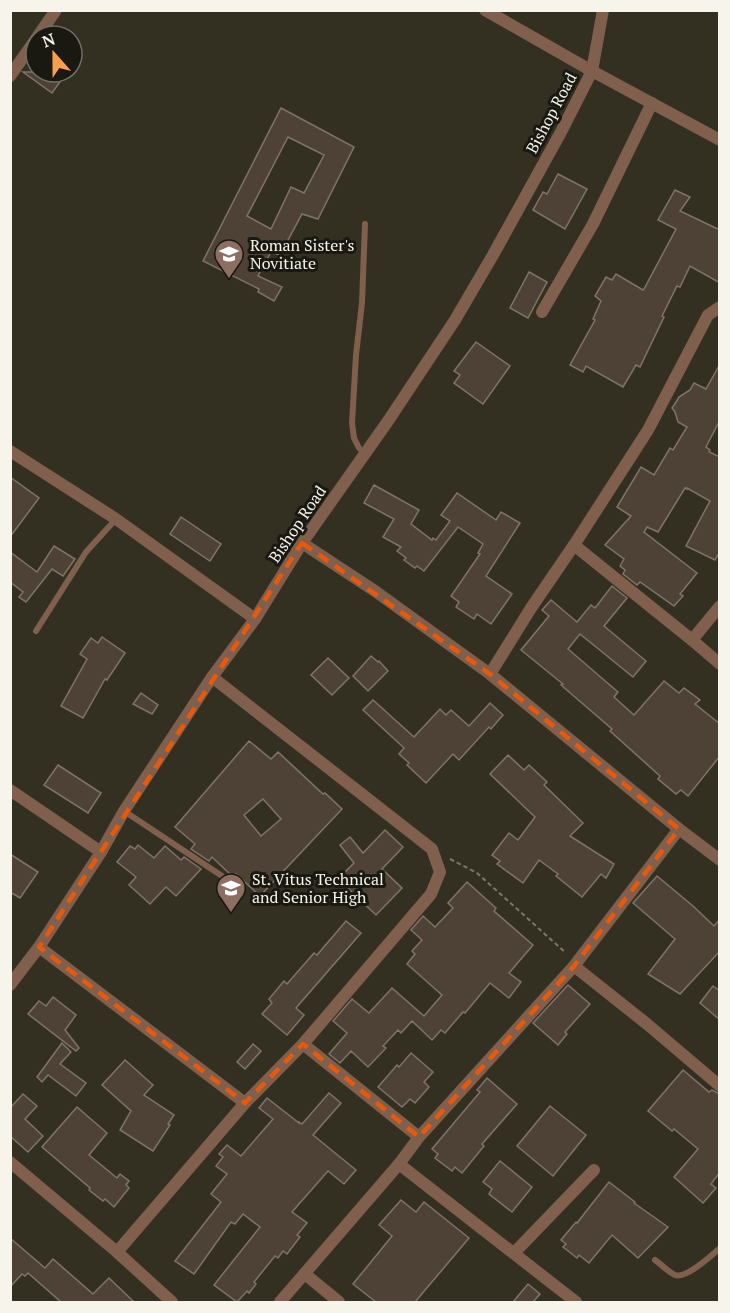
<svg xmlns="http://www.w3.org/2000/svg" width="730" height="1313" font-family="'PT Serif',serif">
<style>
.building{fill:#4e4237;stroke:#807468;stroke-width:1.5;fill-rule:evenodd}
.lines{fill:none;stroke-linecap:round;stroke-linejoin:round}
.path{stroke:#7b786c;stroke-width:2;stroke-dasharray:4.5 3;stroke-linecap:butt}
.lane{stroke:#805f4d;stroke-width:6}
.street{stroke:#805f4d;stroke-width:12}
.marked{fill:none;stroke:#e8590c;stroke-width:4.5;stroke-dasharray:12 8;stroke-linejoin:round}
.labels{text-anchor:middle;stroke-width:6;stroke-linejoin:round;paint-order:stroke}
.street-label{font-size:16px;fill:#f6f4eb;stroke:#191811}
.poi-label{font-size:16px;fill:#f6f4eb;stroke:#191811;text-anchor:start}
</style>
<rect width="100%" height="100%" fill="#333022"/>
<g class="building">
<polygon points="23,72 67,72 52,93"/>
<path d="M281 108 354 147 318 219 302 214 280 255 271 252 258 276 282 287 274 301 258 292 259 289 203 261ZM288 137 324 155 304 193 291 187 271 229 247 216Z"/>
<polygon points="558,174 587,189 565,229 533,210 543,192 547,194"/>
<polygon points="675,190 690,197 680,211 720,230 720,283 690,266 680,287 677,286 662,316 664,317 640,367 636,365 623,387 586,366 583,372 570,365 595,320 593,319 601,301 595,296 606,277 612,280 616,274 643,290 644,289 676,229 658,220"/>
<polygon points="529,272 547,282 528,318 510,308"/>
<polygon points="476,342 510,366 483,404 454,383 460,375 454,371"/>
<polygon points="720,364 720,420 706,447 710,450 709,452 720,457 720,551 715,560 686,546 710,501 687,488 687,489 685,488 658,532 647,527 644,532 697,573 680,594 683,596 674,606 640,582 637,585 623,574 625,570 620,566 624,559 605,545 631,516 617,507 641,467 654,475 670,448 673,450 687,427 678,422 675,412 672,408 676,402 679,397 690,390 694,383 706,389"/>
<polygon points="10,477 39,498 10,537"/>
<polygon points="374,485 419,510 411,524 432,540 433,538 436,540 450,521 441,515 457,493 496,520 501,512 520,523 486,576 512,594 491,624 477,614 474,619 456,607 459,602 451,596 480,554 478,553 483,544 458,527 424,571 417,566 415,568 404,560 406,558 397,551 401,547 383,537 394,519 364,503"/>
<polygon points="181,517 221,544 210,561 170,534"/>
<polygon points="54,546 75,559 63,576 52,569 26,602 19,597 23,592 10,582 10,552 37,572"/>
<polygon points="612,586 627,598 604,626 646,661 633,677 580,634 568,649 618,692 614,697 634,715 664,681 679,693 684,688 700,700 695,704 720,724 720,756 688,796 681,790 676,794 658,779 660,776 610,731 612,729 561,685 563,684 521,650 549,616 542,610 551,600 577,622 591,605 595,608"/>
<polygon points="102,637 125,653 107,680 105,679 83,718 61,706 87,659 80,654 91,638 98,643"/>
<polygon points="371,656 378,662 379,661 388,671 368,691 353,676"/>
<polygon points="328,658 349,678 332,695 311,675"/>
<polygon points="141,693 158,705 152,714 133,704"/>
<polygon points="373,700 414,737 440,709 446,715 451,710 469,726 490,703 503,715 491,729 489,727 459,760 453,754 426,783 407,765 409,763 399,754 404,748 363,710"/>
<path d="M249 741 271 759 278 752 323 794 325 793 342 809 260 896 236 874 233 877 212 857 209 861 191 849 195 844 175 827ZM263 799 281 819 261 836 244 815Z"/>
<polygon points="508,755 524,770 529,765 547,782 544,785 583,823 570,836 614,864 606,878 601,874 582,897 556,876 558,874 539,860 523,883 497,864 500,861 492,855 509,833 518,840 535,817 490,774"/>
<polygon points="58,765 101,793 88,813 44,785"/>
<polygon points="385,830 403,847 382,869 402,888 376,915 338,879 354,863 340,845 350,837 363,853"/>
<polygon points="138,845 154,858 165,846 181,860 184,857 201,869 176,896 166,887 150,904 129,885 136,877 117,862 130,846 135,849"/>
<polygon points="10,854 38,872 20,898 10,892"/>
<polygon points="657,876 693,906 714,926 720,919 720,951 680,994 648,974 675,939 633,903"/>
<polygon points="467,882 496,908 494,911 533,945 509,973 521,982 509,998 490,983 465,1013 463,1012 445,1033 441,1030 432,1040 412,1021 401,1033 398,1030 383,1046 386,1048 368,1067 351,1051 340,1063 329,1054 347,1033 333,1021 352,999 369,1013 392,988 424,1016 442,995 407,964 415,954 412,951 422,940 411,930 423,916 435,927 453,908 448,903"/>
<polygon points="346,921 361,933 296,1008 304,1015 287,1035 262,1014 272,1003 269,999 284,981 287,984 314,953 317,955"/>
<polygon points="568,985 590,1004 565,1032 567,1034 558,1045 533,1023"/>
<polygon points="713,986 720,991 720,1020 700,1003"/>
<polygon points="53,997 76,1015 65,1030 79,1048 76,1051 28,1014 39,1001 46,1006"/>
<polygon points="62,1043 71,1052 60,1064 86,1083 76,1096 48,1075 42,1082 37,1077"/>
<polygon points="253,1044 261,1051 245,1069 237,1062"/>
<polygon points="411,1053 433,1072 424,1082 429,1087 415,1103 410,1099 402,1107 378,1087 397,1065 399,1067"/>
<polygon points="125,1060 153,1085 144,1095 174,1115 168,1124 170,1125 153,1151 120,1130 131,1111 102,1085"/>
<polygon points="683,1070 709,1092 712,1090 720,1094 720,1172 711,1184 716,1188 703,1203 674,1177 698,1149 674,1129 672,1131 648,1111"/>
<polygon points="487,1078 517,1104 482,1144 484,1146 462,1173 455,1167 452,1171 435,1158 438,1154 432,1149 480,1092 477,1090"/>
<polygon points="329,1093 341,1103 313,1135 356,1170 344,1184 328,1171 292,1212 307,1223 297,1235 300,1237 287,1254 283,1251 278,1258 275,1256 254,1282 256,1284 249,1293 247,1291 237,1302 214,1285 260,1227 243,1214 235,1224 231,1222 194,1274 175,1261 221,1202 211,1194 227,1174 216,1166 223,1157 219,1154 227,1145 241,1156 273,1119 259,1108 267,1098 299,1123 299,1122 302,1124"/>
<polygon points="23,1094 37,1106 25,1119 43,1136 28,1152 10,1136 10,1108"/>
<polygon points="550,1106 586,1135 553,1176 517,1146"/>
<polygon points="77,1107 107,1133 89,1155 117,1178 120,1174 129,1181 126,1185 129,1188 114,1207 105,1199 103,1201 89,1190 90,1188 42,1147"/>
<polygon points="500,1161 532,1187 512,1212 489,1194 492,1189 483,1182"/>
<polygon points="609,1182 635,1202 634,1203 668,1227 638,1258 612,1235 589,1263 579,1255 577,1258 563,1247 566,1244 561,1240 576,1222 577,1223"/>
<polygon points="401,1200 416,1212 424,1202 469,1238 415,1302 376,1302 353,1284 392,1236 379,1225"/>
<polygon points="10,1238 45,1268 53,1259 93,1294 109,1278 134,1302 61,1302 28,1273 25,1276 22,1274 10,1287"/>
<polygon points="528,1284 540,1294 533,1302 513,1302"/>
</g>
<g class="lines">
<polyline class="path" points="450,859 477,873 566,953"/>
<g class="lane">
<polyline points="365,224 362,303 356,355 352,423 354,438 359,448 365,454"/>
<polyline points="36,631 86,552 116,519"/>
<polyline points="124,811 222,876"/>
<path d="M655 1260C661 1264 668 1272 675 1275 686 1279 711 1256 720 1248"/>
</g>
<g class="street">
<polyline points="485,10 592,71 720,140"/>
<polyline points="38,36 56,10"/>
<polyline points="10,76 36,39"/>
<polyline points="542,312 593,224 652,103"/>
<polyline points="10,451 116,519 255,619"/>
<polyline points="302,543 375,591 490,674 679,829 720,860"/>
<polyline points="574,545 692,640 720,664"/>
<polyline points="692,640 720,606"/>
<polyline points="490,674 531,608 574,545 648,430 708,315 720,307"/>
<polyline points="10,790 101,852"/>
<polyline points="39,947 245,1103"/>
<polyline points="574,966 647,1024 720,1086"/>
<polyline points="10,985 39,947 101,852 124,811 212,677 255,619 302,543 388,421 455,320 493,255 561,132 592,71 603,10"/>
<polyline points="303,1044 419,1137"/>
<polyline points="10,1162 117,1252 172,1302"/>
<polyline points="399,1164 576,1302"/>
<polyline points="117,1252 245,1103 303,1044 431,894 440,872 432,849 212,677"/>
<polyline points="514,1253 594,1170"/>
<polyline points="305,1274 339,1302"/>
<polyline points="280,1302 399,1164 419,1137 574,966 679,829"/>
</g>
</g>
<path class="marked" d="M302 543 490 674 679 829 574 966 419 1137 303 1044 245 1103 39 947Z"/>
<defs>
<g id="school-pin" transform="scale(1.5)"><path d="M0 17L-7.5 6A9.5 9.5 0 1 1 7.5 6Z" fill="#8d6e63" stroke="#191811"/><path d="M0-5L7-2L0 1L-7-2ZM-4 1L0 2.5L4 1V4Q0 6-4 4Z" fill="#fff"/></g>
</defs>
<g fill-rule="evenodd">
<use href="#school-pin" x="229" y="254"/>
<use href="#school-pin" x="231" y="888"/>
</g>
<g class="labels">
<g class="street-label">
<text transform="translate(551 113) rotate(-62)" y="6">Bishop Road</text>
<text transform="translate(297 524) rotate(-56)" y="6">Bishop Road</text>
</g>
<g class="poi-label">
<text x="250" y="251">Roman Sister's<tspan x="250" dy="18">Novitiate</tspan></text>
<text x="252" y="885">St. Vitus Technical<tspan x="252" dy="18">and Senior High</tspan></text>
</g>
</g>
<rect width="730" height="1313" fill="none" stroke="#f6f4eb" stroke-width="24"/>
<g transform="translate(54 54) rotate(339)"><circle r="28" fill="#191811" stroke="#717068" stroke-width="1.5"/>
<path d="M0-4.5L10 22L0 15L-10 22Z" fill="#f9a04c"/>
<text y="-9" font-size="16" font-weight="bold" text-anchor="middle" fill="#f6f4eb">N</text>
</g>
</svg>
